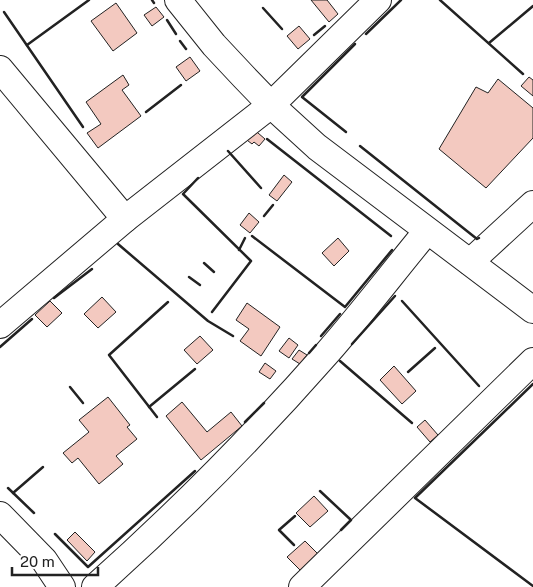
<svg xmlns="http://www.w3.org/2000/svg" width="533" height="587" font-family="'Public Sans',sans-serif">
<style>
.building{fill:#f3c9c0;stroke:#222}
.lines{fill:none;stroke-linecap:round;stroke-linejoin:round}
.street-casing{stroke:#222;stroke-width:28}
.street{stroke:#fff;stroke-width:26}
.wall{stroke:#222;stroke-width:2.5}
</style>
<rect width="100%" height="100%" fill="#fff"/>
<g class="building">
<polygon points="311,0 327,0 338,14 329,22"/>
<polygon points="116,3 137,33 113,51 91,21"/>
<polygon points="156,7 164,17 152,26 144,15"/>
<polygon points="299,26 310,39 298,49 287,36"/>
<polygon points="190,57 200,71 186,81 176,67"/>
<polygon points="123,75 129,85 122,90 141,116 98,148 87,133 101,124 86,102"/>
<polygon points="529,77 533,80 533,96 521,86"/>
<polygon points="498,79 533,108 533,138 486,188 439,149 476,87 488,93"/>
<polygon points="251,127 265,139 259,146 254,142 252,144 243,137"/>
<polygon points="284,175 292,182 277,201 269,195"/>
<polygon points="249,213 259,222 250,233 240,225"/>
<polygon points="338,238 349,251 334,266 322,253"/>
<polygon points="102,297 116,312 98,328 84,314"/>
<polygon points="50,301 62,313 47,327 35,315"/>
<polygon points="247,303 280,327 261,356 240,341 249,329 236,320"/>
<polygon points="200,336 213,350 197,364 184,350"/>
<polygon points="289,338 298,345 289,358 279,351"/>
<polygon points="299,350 307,355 300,364 292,359"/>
<polygon points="265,363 276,371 270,379 259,372"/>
<polygon points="394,366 416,391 402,404 380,380"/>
<polygon points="108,397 130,425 127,427 137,439 116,456 123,464 99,484 78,458 72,463 63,453 89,432 79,420"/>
<polygon points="182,402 207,432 231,412 242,426 201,460 166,416"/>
<polygon points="425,420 438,435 430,442 417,427"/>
<polygon points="314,496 328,511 310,527 296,513"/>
<polygon points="75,532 95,552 87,561 67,540"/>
<polygon points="305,541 318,554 301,571 287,557"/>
</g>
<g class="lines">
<g class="street-casing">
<g id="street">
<polyline points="178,0 214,45 244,77 271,105 317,147 533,310"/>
<polyline points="0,69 125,219"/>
<polyline points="470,262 533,204"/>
<polyline points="0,325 125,219 271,105 378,0"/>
<polyline points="0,515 44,560 62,587"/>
<path d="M95 587C178 513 255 435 328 352 362 313 394 271 427 231"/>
<polyline points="302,587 533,361"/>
</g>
</g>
<use href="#street" class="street"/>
<g class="wall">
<polyline points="152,0 154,3"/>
<polyline points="440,0 523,74"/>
<polyline points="263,8 282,29"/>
<polyline points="4,12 83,127"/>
<polyline points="167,20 176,34"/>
<polyline points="366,34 401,0"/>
<polyline points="314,35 325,26"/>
<polyline points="180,41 186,49"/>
<polyline points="489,43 533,6"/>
<polyline points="27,45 89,0"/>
<polyline points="146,112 181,85"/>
<polyline points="346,132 302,97 355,44"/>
<polyline points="267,139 391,236"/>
<polyline points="360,146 477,239 479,238"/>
<polyline points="228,151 261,188"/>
<polyline points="198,178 183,194 251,261 212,312"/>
<polyline points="264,216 273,205"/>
<polyline points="252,236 345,307 392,250"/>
<polyline points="118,244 208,321 233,336"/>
<polyline points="239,250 245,238"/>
<polyline points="204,263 214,272"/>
<polyline points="189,277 200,285"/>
<polyline points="54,298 92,269"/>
<polyline points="402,301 479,386"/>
<polyline points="321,336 340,314"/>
<polyline points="352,344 395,296"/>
<polyline points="0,347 32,319"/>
<polyline points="309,353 316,345"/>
<polyline points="340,361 412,423"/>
<polyline points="408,372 435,348"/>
<polyline points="533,384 415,498 533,586"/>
<polyline points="70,387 83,403"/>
<polyline points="149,407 195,369"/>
<polyline points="157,417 109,355 168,302"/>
<polyline points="245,422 264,403"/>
<polyline points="8,488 34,513"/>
<polyline points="320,491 351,520 341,530"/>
<polyline points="13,493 43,467"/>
<polyline points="55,534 88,567 195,471"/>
<polyline points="294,545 279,530 295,516"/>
</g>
</g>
<path d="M12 567v8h86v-8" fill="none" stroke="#222222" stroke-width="2.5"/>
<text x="20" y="567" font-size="15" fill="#222222" stroke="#ffffff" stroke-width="4" paint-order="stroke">20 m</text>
</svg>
